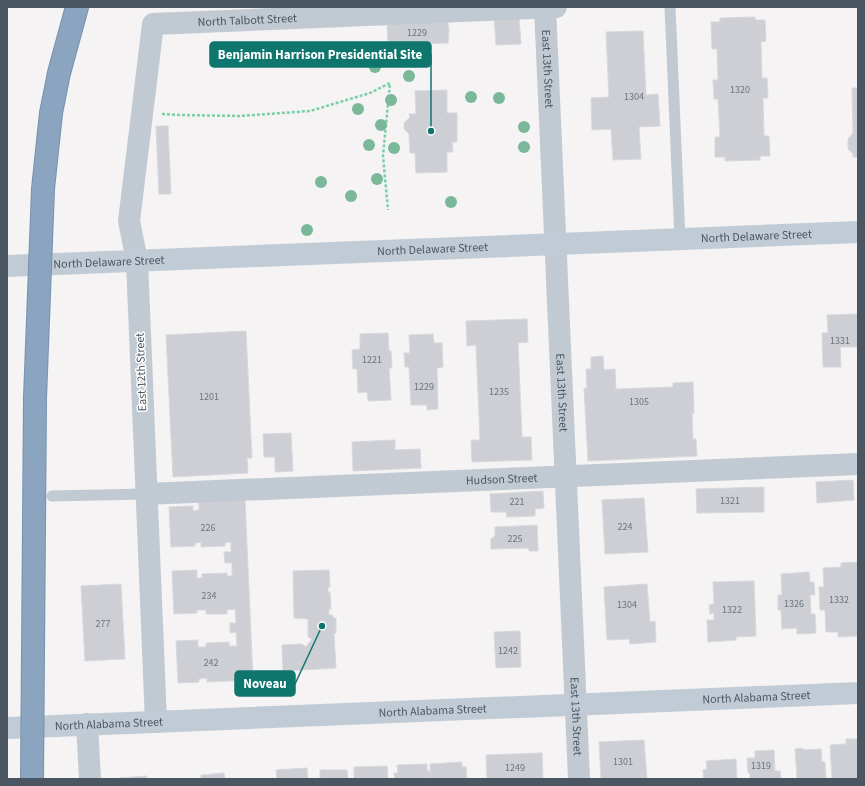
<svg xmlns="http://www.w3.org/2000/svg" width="865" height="786" font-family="'Source Sans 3',sans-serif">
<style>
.building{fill:#cdcfd5;stroke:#d7d9de}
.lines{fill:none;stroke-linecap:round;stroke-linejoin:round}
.highway-casing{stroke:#7690ad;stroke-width:24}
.path{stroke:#7ad0a6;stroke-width:2.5;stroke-dasharray:3 2;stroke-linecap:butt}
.lane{stroke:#c1cad2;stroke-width:11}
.street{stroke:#c1cad2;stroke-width:22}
.secondary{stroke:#c1cbd6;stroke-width:22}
.highway{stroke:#8ba5c1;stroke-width:22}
.highway-bridge-casing{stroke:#7690ad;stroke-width:24;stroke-linecap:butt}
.highway-bridge{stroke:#8ba5c1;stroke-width:22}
.tree{fill:#7bb799}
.labels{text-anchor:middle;stroke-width:3;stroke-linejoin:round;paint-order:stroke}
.number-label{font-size:10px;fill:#6b747e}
.street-label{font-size:12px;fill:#4a5661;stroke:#fff}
.leader{fill:none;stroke:#0f766e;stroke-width:1.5}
.callout-dot{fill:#0f766e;stroke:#fff;stroke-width:1.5}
.callout{fill:#0f766e;stroke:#0f766e;stroke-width:1.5}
.callout-label{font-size:13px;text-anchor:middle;font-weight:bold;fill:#fff}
</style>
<rect width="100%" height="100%" fill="#f5f3f3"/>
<g class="building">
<polygon points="519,17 521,44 496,45 494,18"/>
<polygon points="755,17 755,20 765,20 766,41 761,42 762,78 767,78 768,98 763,98 764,136 769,136 770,156 760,156 760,160 725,161 725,157 715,157 715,137 720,137 718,99 714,99 713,80 718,80 717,49 712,49 711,22 720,22 720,18"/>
<polygon points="447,19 449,29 448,43 388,45 387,22"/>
<polygon points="643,31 646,95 658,94 660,126 639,127 641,159 613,160 611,129 592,130 591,98 609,97 606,32"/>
<polygon points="852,88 858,88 858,157 853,157 853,154 848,149 848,139 853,133"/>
<polygon points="447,90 447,113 457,113 457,142 452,142 453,152 447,152 447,172 416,173 415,153 410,153 409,134 404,129 404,123 410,117 409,114 416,114 415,91"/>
<polygon points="156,126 168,126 171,194 159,194"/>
<polygon points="858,314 858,347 840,347 841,367 823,367 822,333 828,333 827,315"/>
<polygon points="527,319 528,342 518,343 522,437 531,437 532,460 472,462 471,440 480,440 476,345 467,346 466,321"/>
<polygon points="246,331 252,458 247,458 248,473 173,477 166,335"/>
<polygon points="388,333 389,351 391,351 392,368 389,368 391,400 368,401 367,392 358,393 357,369 353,369 352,350 360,349 360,334"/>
<polygon points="433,334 434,343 442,343 443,367 437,368 438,409 427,410 427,405 411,405 409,367 405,367 404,353 410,353 409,335"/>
<polygon points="603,356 604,370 615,369 616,389 673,387 673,383 693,382 694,413 692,413 693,439 696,439 697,456 588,461 584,388 587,388 586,369 591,369 591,357"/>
<polygon points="291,433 293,471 275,472 275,457 264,457 263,434"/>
<polygon points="395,440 395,450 420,449 421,468 353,471 352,442"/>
<polygon points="853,480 854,500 817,503 816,482"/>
<polygon points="764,487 764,512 697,513 696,489"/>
<polygon points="543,491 544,508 535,509 535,516 507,517 506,512 491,512 490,494"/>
<polygon points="644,498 648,552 605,554 602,500"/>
<polygon points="245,499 253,680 207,682 207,678 199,679 199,682 178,683 176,641 198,640 198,647 206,647 206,643 229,642 229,646 237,646 236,632 230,633 230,623 236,623 235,609 227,610 227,614 206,614 206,610 197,610 197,613 174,614 172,571 197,570 197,578 202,578 202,574 227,573 227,576 232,576 232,563 225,563 224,552 231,552 231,542 225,543 225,546 201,547 201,542 195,543 195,546 171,547 169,507 193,506 193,511 199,510 199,500"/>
<polygon points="537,525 538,551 529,551 529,548 491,549 491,539 495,536 495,527"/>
<polygon points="858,562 858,636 838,637 838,632 826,632 825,610 820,610 819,587 824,587 823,568 841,567 841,563"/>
<polygon points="329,570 330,587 328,587 328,593 330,592 331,609 329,609 329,615 333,615 333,618 336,618 336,633 334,633 336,668 283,671 282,645 302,644 306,647 312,639 308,637 308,619 294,618 293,571"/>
<polygon points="809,572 810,582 814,582 815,595 810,595 811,614 815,614 816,633 797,634 797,628 782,629 781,610 778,610 778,595 782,595 781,574"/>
<polygon points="754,581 756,636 736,637 736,640 708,642 707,620 714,620 714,613 710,614 709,605 714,604 713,582"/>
<polygon points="121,584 125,659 85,661 81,586"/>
<polygon points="647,584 650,622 655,621 656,642 630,644 629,639 607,640 604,587"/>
<polygon points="520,631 521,667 496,668 494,632"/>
<polygon points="846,739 858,739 858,779 828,779 832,778 830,745 846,744"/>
<polygon points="644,740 647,779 601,779 599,742"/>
<polygon points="803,748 803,750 821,749 822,762 825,762 826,779 792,779 797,779 795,749"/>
<polygon points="774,750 775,771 780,771 781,779 750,779 750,773 748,773 747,758 755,758 755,751"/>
<polygon points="542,753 543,779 487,779 486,755"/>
<polygon points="736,759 737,779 704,779 703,770 707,769 706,761"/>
<polygon points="462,762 462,767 466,767 467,779 431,779 430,764"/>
<polygon points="427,764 427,771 431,771 431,779 395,779 394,773 398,773 397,765"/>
<polygon points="387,766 388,779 354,779 354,767"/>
<polygon points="307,768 308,779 277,779 276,770"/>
<polygon points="320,770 347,770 348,779 320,779"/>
<polygon points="224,773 225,779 201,779 201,775"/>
<polygon points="147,776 147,779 119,779 119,778"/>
</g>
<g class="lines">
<g class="highway-casing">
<polyline id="highway" points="51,113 59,73 77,7"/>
</g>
<polyline class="path" points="162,114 180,115 240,116 310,111 370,93 390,83 383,156 388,210"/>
<g class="lane">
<polyline points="670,7 680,239"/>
<polyline points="52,496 146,494"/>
</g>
<g class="street">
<path id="s1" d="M545 7 579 779"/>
<path id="s2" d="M146 494 858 464"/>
<path id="s3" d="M156 722 137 261 129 221 153 24 556 7"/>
<polyline points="87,724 90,779"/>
</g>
<g class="secondary">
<path id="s4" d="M7 266 858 232"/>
<path id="s5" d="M7 728 858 693"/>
</g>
<use href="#highway" class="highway"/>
<g class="highway-bridge-casing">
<polyline id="highway-bridge" points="32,779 35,398 43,189 51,113"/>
</g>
<use href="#highway-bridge" class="highway-bridge"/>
</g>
<g class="tree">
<circle cx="375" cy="67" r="6"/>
<circle cx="409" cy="76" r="6"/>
<circle cx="471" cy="97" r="6"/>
<circle cx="499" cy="98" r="6"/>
<circle cx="391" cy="100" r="6"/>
<circle cx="358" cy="109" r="6"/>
<circle cx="381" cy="125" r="6"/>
<circle cx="524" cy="127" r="6"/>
<circle cx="369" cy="145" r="6"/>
<circle cx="524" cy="147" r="6"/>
<circle cx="394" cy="148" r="6"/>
<circle cx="377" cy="179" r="6"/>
<circle cx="321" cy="182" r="6"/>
<circle cx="351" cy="196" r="6"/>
<circle cx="451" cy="202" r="6"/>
<circle cx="307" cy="230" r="6"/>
</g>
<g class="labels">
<g class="number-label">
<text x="417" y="36">1229</text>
<text x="740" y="93">1320</text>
<text x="634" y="100">1304</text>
<text x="840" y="344">1331</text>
<text x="372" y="363">1221</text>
<text x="424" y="390">1229</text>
<text x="499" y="395">1235</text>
<text x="209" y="400">1201</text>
<text x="639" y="405">1305</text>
<text x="730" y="504">1321</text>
<text x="517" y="505">221</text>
<text x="625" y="530">224</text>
<text x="208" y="531">226</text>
<text x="515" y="542">225</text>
<text x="209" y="599">234</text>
<text x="839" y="603">1332</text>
<text x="794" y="607">1326</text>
<text x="627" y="608">1304</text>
<text x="732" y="613">1322</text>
<text x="103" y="627">277</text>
<text x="508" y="654">1242</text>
<text x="211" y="666">242</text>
<text x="623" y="765">1301</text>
<text x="761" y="769">1319</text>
<text x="515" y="771">1249</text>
</g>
<g class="street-label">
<text dy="4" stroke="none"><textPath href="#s3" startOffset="795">North Talbott Street</textPath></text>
<text dy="4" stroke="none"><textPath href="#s1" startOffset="62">East 13th Street</textPath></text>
<text dy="4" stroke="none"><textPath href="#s4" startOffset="750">North Delaware Street</textPath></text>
<text dy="4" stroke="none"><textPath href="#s4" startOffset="426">North Delaware Street</textPath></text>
<text dy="4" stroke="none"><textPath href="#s4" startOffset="102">North Delaware Street</textPath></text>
<text transform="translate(141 372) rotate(-92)" y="4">East 12th Street</text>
<text dy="4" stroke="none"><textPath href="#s1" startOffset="386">East 13th Street</textPath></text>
<text dy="4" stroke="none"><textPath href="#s2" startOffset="356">Hudson Street</textPath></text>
<text dy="4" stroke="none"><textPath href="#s5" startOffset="750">North Alabama Street</textPath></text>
<text dy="4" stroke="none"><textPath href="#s5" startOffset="426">North Alabama Street</textPath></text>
<text dy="4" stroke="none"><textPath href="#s1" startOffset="710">East 13th Street</textPath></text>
<text dy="4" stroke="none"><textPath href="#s5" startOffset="102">North Alabama Street</textPath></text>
</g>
</g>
<path class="leader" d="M431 131L431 54M322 626L295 684"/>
<g class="callout-dot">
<circle cx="431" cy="131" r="4"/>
<circle cx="322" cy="626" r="4"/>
</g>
<g class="callout">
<rect x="210" y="42" width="221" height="25" rx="4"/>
<rect x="235" y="671" width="60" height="25" rx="4"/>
</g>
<g class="callout-label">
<text x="320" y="59">Benjamin Harrison Presidential Site</text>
<text x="265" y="688">Noveau</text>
</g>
<rect width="865" height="786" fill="none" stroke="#4a5661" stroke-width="16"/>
</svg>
